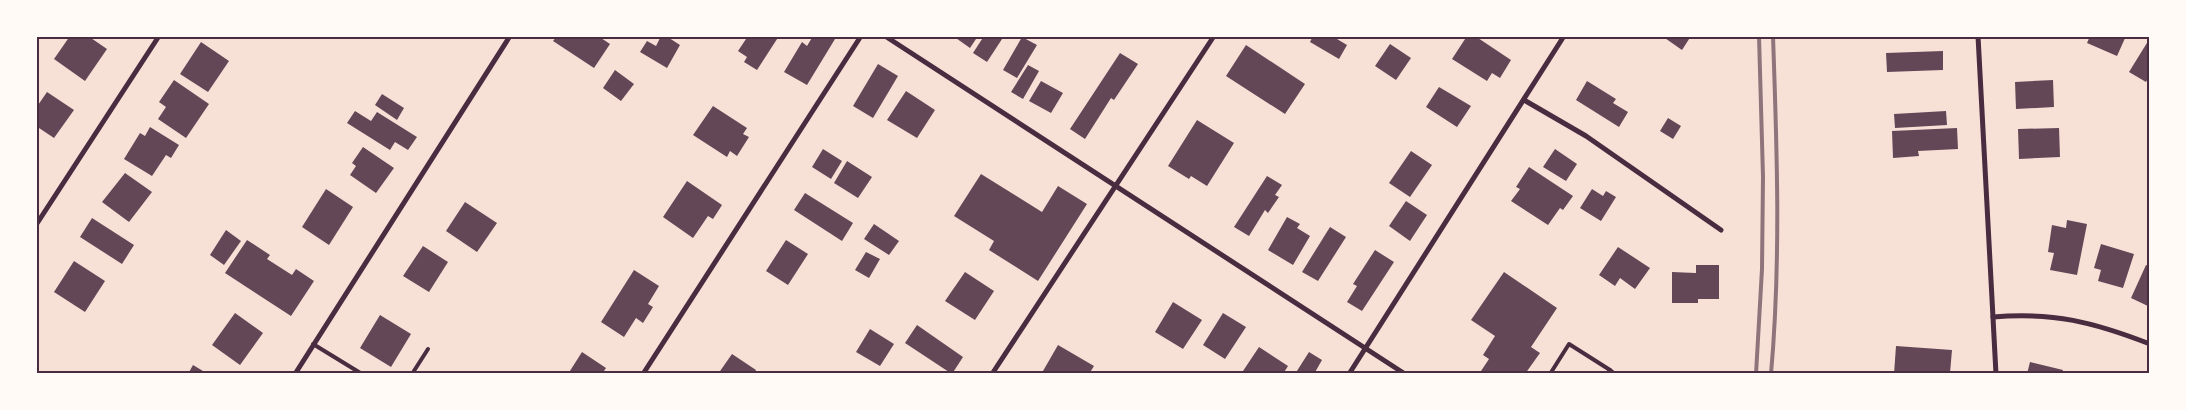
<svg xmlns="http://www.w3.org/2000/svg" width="2186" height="410" font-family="Arial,sans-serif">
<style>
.building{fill:#644757}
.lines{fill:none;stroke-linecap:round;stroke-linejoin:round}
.service{stroke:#4a2c40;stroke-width:4}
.minor{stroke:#4a2c40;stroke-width:5}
.rail{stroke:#8f747c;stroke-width:4}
.neatline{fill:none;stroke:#4a2c40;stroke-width:2}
</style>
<rect width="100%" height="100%" fill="#f7e1d7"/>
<g class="building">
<polygon points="70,36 88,36 107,49 85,81 54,59"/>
<polygon points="557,36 598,36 610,44 594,68 553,41"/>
<polygon points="661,36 666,36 680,45 667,68 640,52 647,41 656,46"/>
<polygon points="748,36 779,36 757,70 744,62 747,57 738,51"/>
<polygon points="813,36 830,36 835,39 807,85 784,72 802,42 807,46"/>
<polygon points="953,36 978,36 970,48"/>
<polygon points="984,36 1004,36 987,62 973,53"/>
<polygon points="1313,36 1332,36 1347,45 1339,59 1310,42"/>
<polygon points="1467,36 1475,36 1511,60 1500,78 1492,73 1487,81 1452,59"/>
<polygon points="1662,36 1691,36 1682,50"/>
<polygon points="2090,36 2126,36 2117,56 2087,43"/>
<polygon points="1022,37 1037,45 1017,78 1003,70"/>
<polygon points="2150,38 2150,75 2146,82 2129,72"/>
<polygon points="201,42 229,61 208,92 180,74"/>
<polygon points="1390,44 1411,58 1396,80 1375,66"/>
<polygon points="1246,45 1305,84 1285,114 1226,76"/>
<polygon points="1943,51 1943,70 1887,72 1886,53"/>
<polygon points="1120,53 1138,64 1114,100 1111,98 1085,139 1070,129"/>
<polygon points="878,64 898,76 873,118 853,106"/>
<polygon points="1028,65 1039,71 1023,99 1011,92"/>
<polygon points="615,70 634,84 621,101 603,88"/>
<polygon points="174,80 209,104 186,138 158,119 166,107 159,102"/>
<polygon points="2053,80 2054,107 2016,109 2015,82"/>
<polygon points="1041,81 1063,93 1051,113 1029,101"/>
<polygon points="1587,81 1616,99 1613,103 1628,112 1619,127 1576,100"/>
<polygon points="1439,87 1471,106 1457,127 1426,107"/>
<polygon points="906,91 935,110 917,138 887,120"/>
<polygon points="47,92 74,110 54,138 36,126 36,108"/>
<polygon points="382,94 404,108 397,120 375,105"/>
<polygon points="713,106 747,128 743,134 749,137 737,156 730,151 727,157 693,135"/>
<polygon points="355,111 371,121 377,112 417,137 408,150 395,142 390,150 347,123"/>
<polygon points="1946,111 1947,125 1895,128 1894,114"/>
<polygon points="1668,118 1681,126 1673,139 1660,131"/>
<polygon points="1197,120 1234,143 1207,186 1191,176 1189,179 1168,166"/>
<polygon points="150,127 179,145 171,158 166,155 152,176 124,159 140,133 145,136"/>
<polygon points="1957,128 1958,149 1918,151 1919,156 1893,158 1892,131"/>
<polygon points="2059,128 2060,157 2019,159 2018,129"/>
<polygon points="363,147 394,168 376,193 350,175 356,166 352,163"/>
<polygon points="823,149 842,161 831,179 812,167"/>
<polygon points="1555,149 1577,164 1566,181 1543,167"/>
<polygon points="1411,151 1432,165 1410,197 1389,183"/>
<polygon points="847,161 872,177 858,198 834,183"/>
<polygon points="1529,167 1573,196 1563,210 1560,208 1548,225 1511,201 1520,189 1516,187"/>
<polygon points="125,173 152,192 129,222 102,202"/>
<polygon points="981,174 1042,212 1058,186 1087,204 1038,281 989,250 994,241 954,216"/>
<polygon points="1267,176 1282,185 1275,195 1279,197 1268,213 1265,210 1249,236 1234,227"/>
<polygon points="687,181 722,205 713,219 708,216 693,238 663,217"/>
<polygon points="326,189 353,207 329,245 302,227"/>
<polygon points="1592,189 1603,196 1606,191 1616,197 1601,221 1580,208"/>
<polygon points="805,193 853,223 842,241 794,210"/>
<polygon points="1406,201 1427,215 1410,241 1389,226"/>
<polygon points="465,202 497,223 477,252 446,231"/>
<polygon points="1287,217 1300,224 1297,228 1310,236 1293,265 1268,250"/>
<polygon points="92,218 134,245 122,264 80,237"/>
<polygon points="2067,220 2087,224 2077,275 2050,270 2054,253 2048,252 2052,225 2066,228"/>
<polygon points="874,224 899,241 889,255 864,239"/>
<polygon points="1330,227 1346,237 1318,281 1302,272"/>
<polygon points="226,230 241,241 224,265 210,255"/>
<polygon points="247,240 270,255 267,259 292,275 296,269 314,281 291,316 225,273"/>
<polygon points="786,240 808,254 788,285 766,271"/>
<polygon points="2101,244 2134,254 2123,288 2098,281 2101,270 2094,268"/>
<polygon points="423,246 448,262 429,292 403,276"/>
<polygon points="1618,247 1650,268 1635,289 1620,278 1615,286 1599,275"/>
<polygon points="1375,250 1394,262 1362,311 1347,302 1357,286 1353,284"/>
<polygon points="866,252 880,259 869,278 855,270"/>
<polygon points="74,261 105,281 85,312 54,292"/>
<polygon points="1696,265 1719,265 1719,299 1698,299 1698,303 1672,303 1672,272 1696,273"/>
<polygon points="2146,265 2150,266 2150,307 2131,298"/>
<polygon points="634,270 659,286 648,304 653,307 643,323 636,318 624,337 601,322"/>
<polygon points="965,272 994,291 975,320 945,301"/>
<polygon points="1504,272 1557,308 1531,347 1540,353 1525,374 1479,374 1489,359 1483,355 1495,336 1471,320"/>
<polygon points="1173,302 1202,320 1183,349 1155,332"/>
<polygon points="235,313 263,333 240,365 212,345"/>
<polygon points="1223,313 1246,327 1225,359 1203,345"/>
<polygon points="380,315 411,334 391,367 360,348"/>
<polygon points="917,325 963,357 952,374 905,343"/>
<polygon points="870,329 894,344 880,366 856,352"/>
<polygon points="1058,345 1094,366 1089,374 1048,374 1043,371"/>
<polygon points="1896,346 1952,350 1950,373 1894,374"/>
<polygon points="1259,347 1288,366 1283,374 1241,374"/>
<polygon points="582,352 606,368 602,374 568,374"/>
<polygon points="1309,352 1322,360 1314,374 1295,374"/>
<polygon points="732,354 756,370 754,374 718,374"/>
<polygon points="2030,362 2063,370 2062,374 2027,374"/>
<polygon points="193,365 208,374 188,374"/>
</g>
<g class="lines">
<g class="service">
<polyline points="313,344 362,374"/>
<polyline points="412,374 428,349"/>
<polyline points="1550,374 1569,344 1610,370"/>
<polyline points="1608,374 1610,370 1615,374"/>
</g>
<g class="minor">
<polyline points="885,36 1405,374"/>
<polyline points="1978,36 1996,374"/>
<polyline points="1524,100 1586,136 1721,230"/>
<polyline points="36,225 159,36"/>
<path d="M1993 317C2054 312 2093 322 2150 344"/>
<polyline points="295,374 510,36"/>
<polyline points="643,374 861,36"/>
<polyline points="992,374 1214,36"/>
<polyline points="1349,374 1564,36"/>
</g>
<g class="rail">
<polyline points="1756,374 1762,269 1763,177 1759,36"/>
<path d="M1771 374C1781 261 1777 149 1773 36"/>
</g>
</g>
<rect width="2186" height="410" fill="none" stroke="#fffaf5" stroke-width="75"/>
<rect x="38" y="38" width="2110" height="334" class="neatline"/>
</svg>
